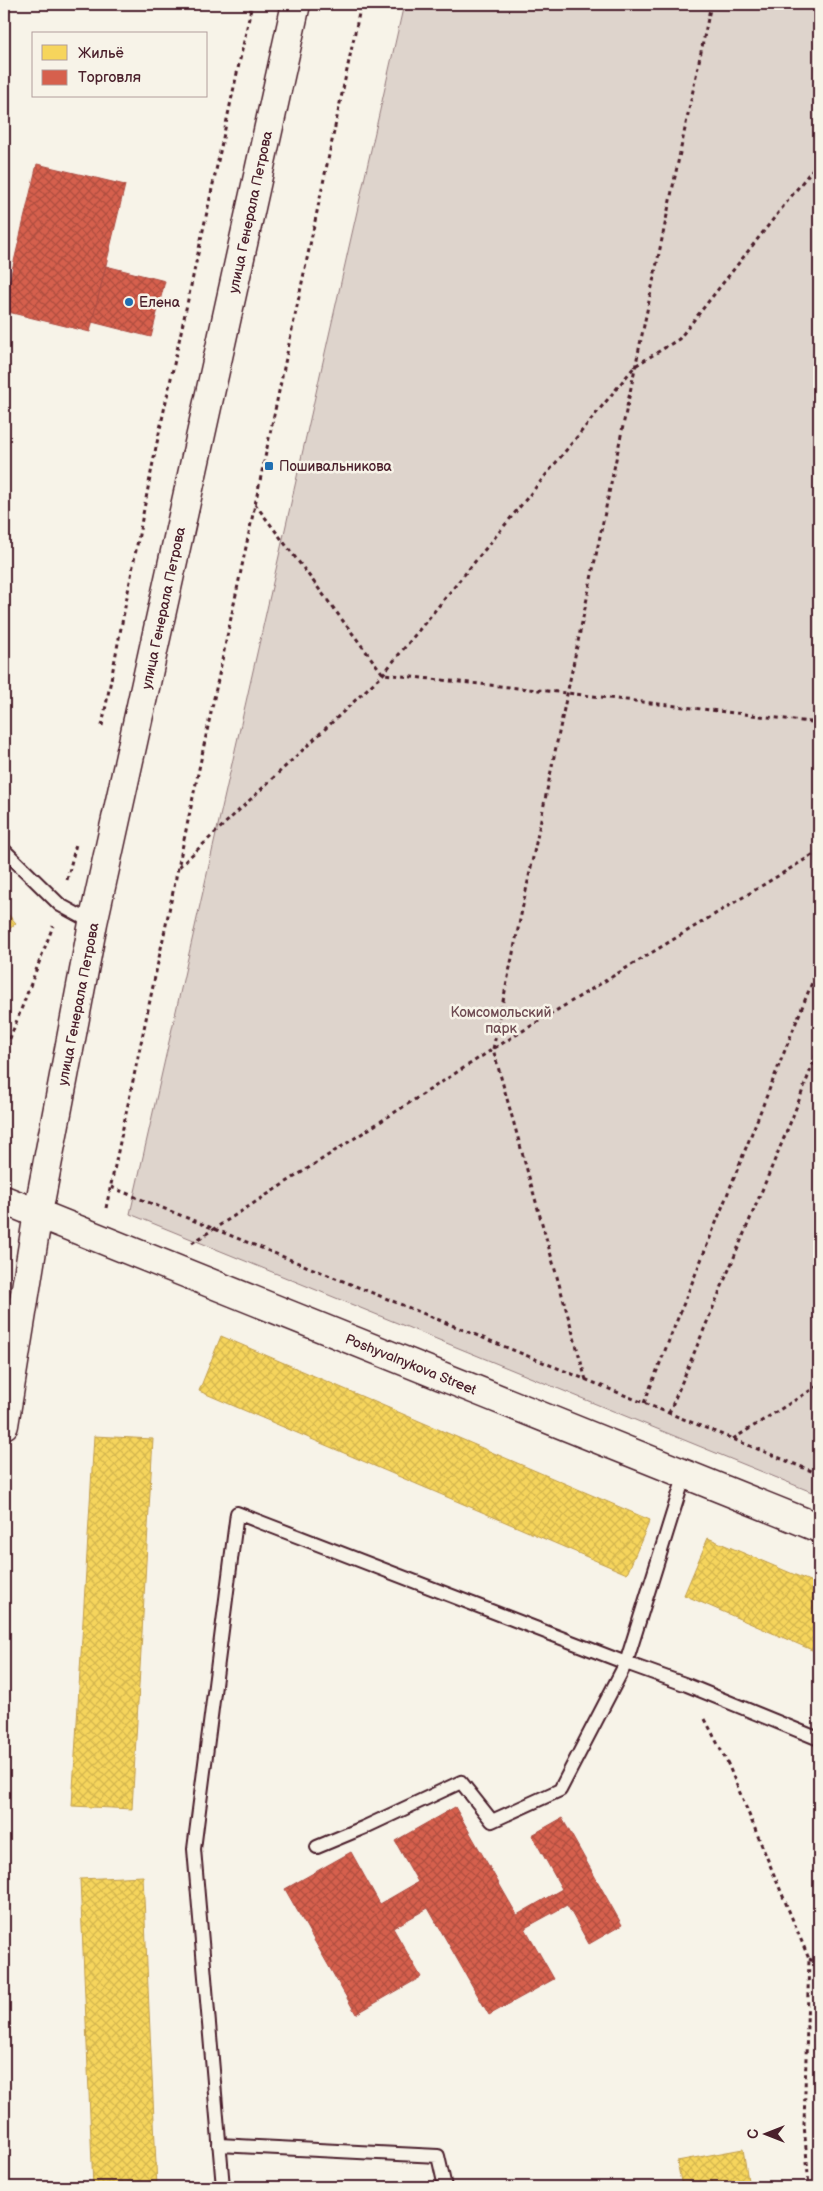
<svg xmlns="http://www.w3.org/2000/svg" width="823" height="2191" font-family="'Balsamiq Sans',sans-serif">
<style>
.park{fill:#ded4cc;stroke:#947a7c}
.homes{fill:url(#homes-cross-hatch);stroke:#c29e4d}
.shops{fill:url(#shops-cross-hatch);stroke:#ac4c43}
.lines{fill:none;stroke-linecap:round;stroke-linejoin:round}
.service-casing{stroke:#4a1f2b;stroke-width:16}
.secondary-casing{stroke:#4a1f2b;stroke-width:31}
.primary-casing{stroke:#4a1f2b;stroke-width:31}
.path{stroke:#4a1f2b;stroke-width:3;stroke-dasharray:4 4;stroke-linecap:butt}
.service{stroke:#f7f3e8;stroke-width:12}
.secondary{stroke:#f7f3e8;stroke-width:28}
.primary{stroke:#f7f3e8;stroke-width:28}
.poi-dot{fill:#1f6fb2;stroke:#f7f3e8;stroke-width:2}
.labels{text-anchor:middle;stroke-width:5;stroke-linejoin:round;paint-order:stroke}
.street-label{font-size:14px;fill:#4a1f2b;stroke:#f7f3e8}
.poi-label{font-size:14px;fill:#4a1f2b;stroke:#f7f3e8;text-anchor:start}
.park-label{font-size:14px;fill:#6f4c53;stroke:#f7f3e8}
</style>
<defs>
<pattern id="homes-cross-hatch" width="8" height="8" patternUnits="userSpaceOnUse" patternTransform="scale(1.25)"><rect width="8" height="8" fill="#f6d55c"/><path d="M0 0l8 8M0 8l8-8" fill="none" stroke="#d4b650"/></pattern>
<pattern id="shops-cross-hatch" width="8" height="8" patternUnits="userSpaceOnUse" patternTransform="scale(1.25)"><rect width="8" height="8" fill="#d6604d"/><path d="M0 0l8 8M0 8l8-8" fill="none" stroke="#b04f40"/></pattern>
</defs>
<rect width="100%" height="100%" fill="#f7f3e8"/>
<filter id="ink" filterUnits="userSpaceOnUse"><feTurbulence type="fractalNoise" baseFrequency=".02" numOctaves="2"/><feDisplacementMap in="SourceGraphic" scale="10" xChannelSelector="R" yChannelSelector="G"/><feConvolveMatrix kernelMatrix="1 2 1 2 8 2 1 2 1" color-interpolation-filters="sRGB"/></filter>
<g filter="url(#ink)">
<polygon class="park" points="404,4 819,4 819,1495 130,1214"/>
<g class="homes">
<polygon points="4,910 16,923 4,934"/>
<polygon points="221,1336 650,1520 627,1574 199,1391"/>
<polygon points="94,1436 153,1439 132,1809 72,1806"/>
<polygon points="708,1538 819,1585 819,1653 684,1595"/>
<polygon points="143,1876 157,2187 93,2187 80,1879"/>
<polygon points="743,2149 749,2187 682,2187 677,2161"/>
</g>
<g class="shops">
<polygon points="37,164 125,185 90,332 4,311 4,304"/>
<polygon points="106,266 165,281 151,337 92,322"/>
<polygon points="455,1807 517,1915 562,1889 532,1835 562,1818 622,1925 589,1944 567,1905 525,1928 554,1979 489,2015 428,1908 393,1928 421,1977 356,2014 285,1889 351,1852 380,1904 418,1882 395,1841"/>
</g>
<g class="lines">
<g class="service-casing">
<g id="service">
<polyline points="4,850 60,905 93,923"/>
<polyline points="685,1474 626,1663 687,1685 819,1739"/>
<polyline points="219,2145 438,2156 445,2187"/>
<polyline points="223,2187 194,1849 237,1513 626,1663 560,1790 492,1821 461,1782 365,1827 317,1847"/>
</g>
</g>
<g class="secondary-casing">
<polyline id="secondary" points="4,1200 819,1528"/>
</g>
<g class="primary-casing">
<polyline id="primary" points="4,1425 38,1213 93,923 296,4"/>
</g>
<g class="path">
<polyline points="255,504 383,674 567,693 819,723"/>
<polyline points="102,726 155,452 252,4"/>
<polyline points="179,867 383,674 635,366 679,339 819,161"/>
<polyline points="67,880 76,844"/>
<polyline points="4,1054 53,926"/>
<polyline points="111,1187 819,1474"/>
<polyline points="106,1208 361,4"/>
<polyline points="192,1243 493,1049 819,851"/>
<polyline points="586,1380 493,1049 711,4"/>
<polyline points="644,1403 819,965"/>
<polyline points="669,1413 791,1121 819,1048"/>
<polyline points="733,1439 819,1385"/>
<polyline points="705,1719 728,1764 809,1959 804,2124 809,2187"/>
<polyline points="809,1959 819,1963"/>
</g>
<use href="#service" class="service"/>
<use href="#secondary" class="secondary"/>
<use href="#primary" class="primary"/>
</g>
</g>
<g class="poi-dot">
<circle cx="129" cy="302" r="5"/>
<rect x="264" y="461" width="10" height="10" rx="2.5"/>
</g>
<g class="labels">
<g class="street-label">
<text transform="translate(250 212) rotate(-78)" y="5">улица Генерала Петрова</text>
<text transform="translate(163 608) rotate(-78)" y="5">улица Генерала Петрова</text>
<text transform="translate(78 1004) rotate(-79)" y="5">улица Генерала Петрова</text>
<text transform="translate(411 1364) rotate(22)" y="5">Poshyvalnykova Street</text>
</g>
<g class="poi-label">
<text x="139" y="307">Елена</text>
<text x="279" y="471">Пошивальникова</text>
</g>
<g class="park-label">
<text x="501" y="1017">Комсомольский<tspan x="501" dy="16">парк</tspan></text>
</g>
</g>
<rect width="823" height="2191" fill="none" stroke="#f7f3e8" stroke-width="20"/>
<rect x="10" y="10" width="803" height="2171" fill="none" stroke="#4a1f2b" stroke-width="2" filter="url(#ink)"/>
<rect x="32" y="32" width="175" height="65" fill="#f7f3e8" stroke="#b29e9c"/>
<rect x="42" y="45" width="25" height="15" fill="#f6d55c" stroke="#b29e9c"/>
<text x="78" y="58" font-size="15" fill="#4a1f2b">Жильё</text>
<rect x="42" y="70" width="25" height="15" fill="#d6604d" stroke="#b29e9c"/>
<text x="78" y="82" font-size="15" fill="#4a1f2b">Торговля</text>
<g transform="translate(766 2134) rotate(270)" stroke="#f7f3e8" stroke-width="4" paint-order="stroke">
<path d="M0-4L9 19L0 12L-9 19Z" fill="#4a1f2b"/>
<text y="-8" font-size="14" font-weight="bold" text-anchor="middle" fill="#4a1f2b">С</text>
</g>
</svg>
